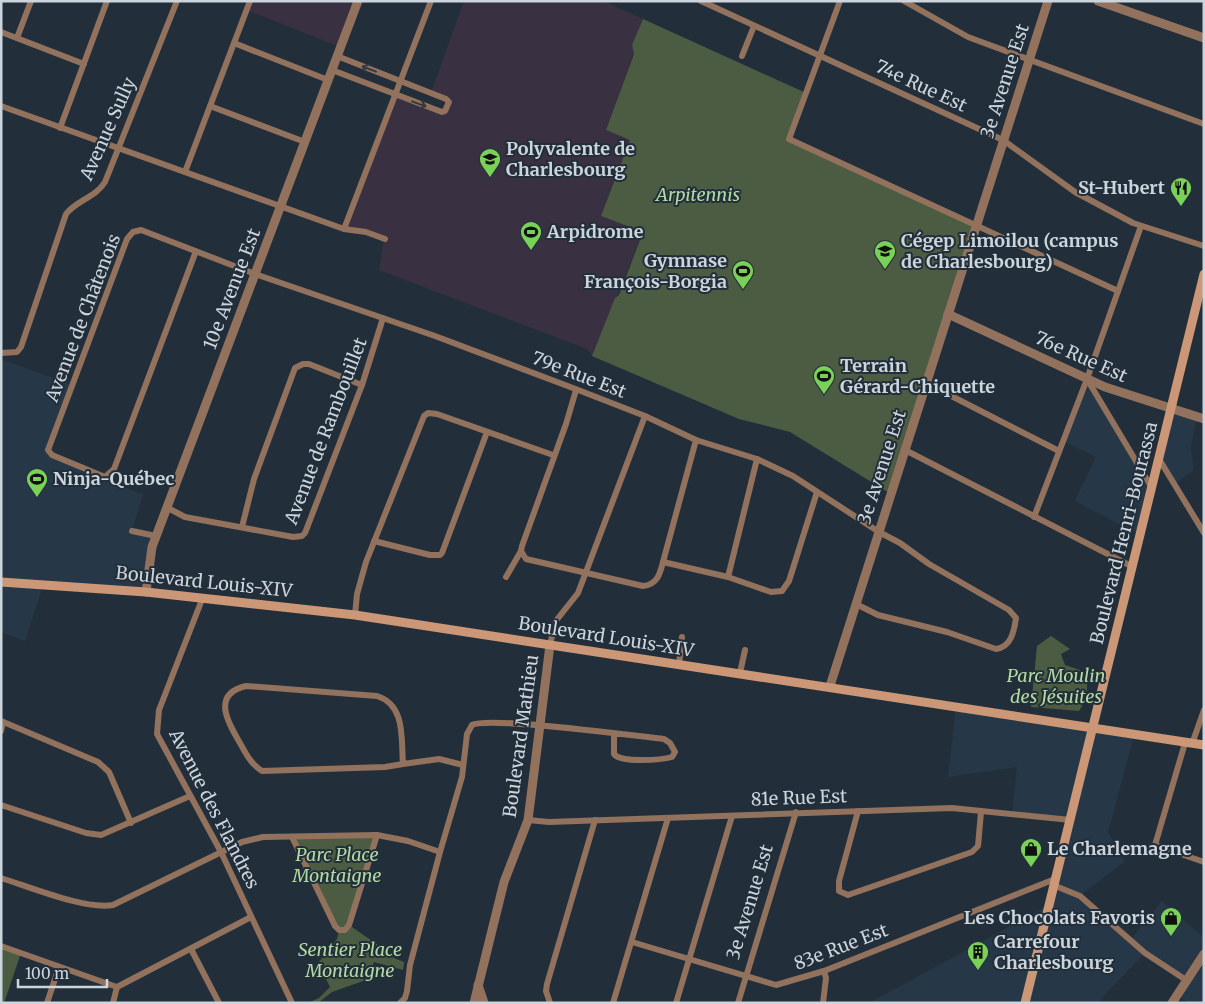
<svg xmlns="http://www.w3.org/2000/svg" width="1205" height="1004" font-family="Merriweather,serif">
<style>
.built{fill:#263848}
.education{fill:#393141}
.green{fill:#4b5c43}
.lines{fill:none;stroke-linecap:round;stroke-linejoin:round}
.minor{stroke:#92715d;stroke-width:6}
.tertiary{stroke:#92715d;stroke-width:9}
.secondary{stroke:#cc9776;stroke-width:9}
.oneway{stroke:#33393f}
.labels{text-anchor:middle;stroke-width:4;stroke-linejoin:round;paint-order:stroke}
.street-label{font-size:18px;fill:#ccd4dc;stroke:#222f3a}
.poi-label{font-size:18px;font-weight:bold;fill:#ccd4dc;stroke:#222f3a;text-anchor:start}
.park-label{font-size:18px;font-style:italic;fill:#b3daa2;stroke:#222f3a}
</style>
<rect width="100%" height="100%" fill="#222f3a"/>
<g class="built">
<polygon points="1,359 72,385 48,450 105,477 110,482 143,494 132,531 156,536 146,592 43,585 25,641 1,632 1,590 4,583 1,582"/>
<polygon points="1087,379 1152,488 1140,535 1075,501 1096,457 1063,441"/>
<polygon points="1171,410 1197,417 1191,447 1194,470 1175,484 1159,459"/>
<polygon points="956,706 1134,736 1108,832 1125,861 1080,896 1130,940 1162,901 1204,938 1204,1003 1189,1003 1177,995 1186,981 1145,953 1099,1001 1103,1003 869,1003 1049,905 1071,820 1012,815 1017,767 948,777"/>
</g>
<g class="education">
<polygon points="250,1 358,1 340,47 247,10"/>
<polygon points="464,1 604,1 643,19 632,45 634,53 606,130 630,140 601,216 643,232 592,356 587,349 379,270 384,239 344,229 395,95 442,112 449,102 431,93"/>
</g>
<g class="green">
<polygon points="643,19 806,93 789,139 976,226 891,494 790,432 739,419 592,356 615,298 619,295 643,232 601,216 630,140 606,130 634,54 632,45"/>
<path d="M1051 636 1070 649 1061 654 1065 665 1086 672C1088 687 1088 698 1079 711L1031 707 1037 646Z"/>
<polygon points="377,835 349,925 381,947 379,952 404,962 403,970 374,962 366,980 332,992 318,1003 308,1003 319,998 330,987 318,963 337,939 339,930 292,837"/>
<polygon points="1,946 21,953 4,1003 1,1003"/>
</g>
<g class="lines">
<g class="minor">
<polyline points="701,1 1003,140 1075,192 1133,223 1204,246"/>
<polyline points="840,1 789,139 1118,291"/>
<polyline points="904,1 968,37 1204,124"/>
<polyline points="1,32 84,64"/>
<polyline points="17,38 31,1"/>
<polyline points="234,43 328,80"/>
<polyline points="742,56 754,26"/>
<polyline points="332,70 442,112 445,111 449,102 446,99 337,56"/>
<polyline points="1,106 344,229 366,232 385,239"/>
<polyline points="210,106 305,142"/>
<polyline points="60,128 107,1"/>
<polyline points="185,172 250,1"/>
<polyline points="344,229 431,1"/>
<path d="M196 251 114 469 105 477 52 455 48 450 127 239 133 232 141 230 255 274 435 336 573 388 645 416 696 440 757 459 793 476 879 532 900 543 929 564 1009 610 1016 618C1014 632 1011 647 996 649L947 632 878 615 856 604"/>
<path d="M1 353 17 352 21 347 66 214C77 200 95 198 105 182L177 1"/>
<polyline points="1087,379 1152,488"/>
<polyline points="926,383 1059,451"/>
<path d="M576 390 566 424 522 546 521 551 526 559 643 586C657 585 660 574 663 562L696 440"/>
<polyline points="905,450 1133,567"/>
<polyline points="1159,459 1204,533"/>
<polyline points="168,508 185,517 293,537 302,536 305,533 362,385 383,318"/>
<polyline points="1034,517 1087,379 1141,226"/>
<polyline points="242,527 254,479 295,368 303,364 309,364 362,385"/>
<polyline points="132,531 156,536"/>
<polyline points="374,541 430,555 440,555 442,553 487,432"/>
<polyline points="663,562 728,577 771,592 782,591 789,581 817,492"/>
<polyline points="506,577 521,551"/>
<polyline points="728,577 757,459"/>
<polyline points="203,597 159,710 157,734 221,852 292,1003"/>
<polyline points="355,615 357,594 366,562 424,416 428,413 437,414 553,455"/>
<polyline points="550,645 555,622 578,593 645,416"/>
<polyline points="679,665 682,637"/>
<polyline points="740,673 745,650"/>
<polyline points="1,721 98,762 109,772 131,823"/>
<polyline points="1,731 3,722"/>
<polyline points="1185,743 1155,845 1204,862"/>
<polyline points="1192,744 1204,710"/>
<path d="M403 764 385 767 262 771C251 764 246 754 240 743 228 723 211 694 246 686L377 696C406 705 401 739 403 764L439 759 463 765"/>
<polyline points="1,805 86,833 101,835 190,796"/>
<polyline points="858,811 839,881 839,891 848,895 972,852 978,846 981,812"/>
<polyline points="528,820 549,822 952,808 1071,820"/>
<polyline points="292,837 335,926 339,930 345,930 349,925 377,835"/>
<path d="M1 878C30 887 85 910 113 905L242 842 263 837 377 835 408 841 440 852"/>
<polyline points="1053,885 1080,896 1145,953 1186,980"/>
<polyline points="632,942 776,985 824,971 1055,879"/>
<polyline points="1,946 117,987 251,917"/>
<polyline points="191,949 219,1003"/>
<polyline points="47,1003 59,967"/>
<polyline points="113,1003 117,987"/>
<path d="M400 1003 405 998 407 991 410 965 440 852 462 777 467 734 472 725C489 716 635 736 664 739L670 743 675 752 672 757C662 760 620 763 614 754V734"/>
<polyline points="550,1003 546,991 547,984 595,820"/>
<polyline points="613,1003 668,818"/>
<polyline points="676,1003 732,816"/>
<polyline points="738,1003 796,812"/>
<polyline points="823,1003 826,978 824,971"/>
</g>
<g class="tertiary">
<polyline points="1098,1 1204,38"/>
<polyline points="948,314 1105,387 1204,419"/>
<polyline points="146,592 152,547 358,1"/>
<polyline points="830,686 1048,1"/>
<polyline points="478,985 484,1003"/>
<polyline points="474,1003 504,882 528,820 550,645"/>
<polyline points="1172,1003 1204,954"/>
</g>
<g class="secondary">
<polyline points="1,582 146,592 355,615 1204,745"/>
<polyline points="1025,1003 1204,274"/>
</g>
</g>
<defs><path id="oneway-shaft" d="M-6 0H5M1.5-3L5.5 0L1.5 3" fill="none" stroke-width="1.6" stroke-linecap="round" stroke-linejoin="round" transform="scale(1.25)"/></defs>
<g class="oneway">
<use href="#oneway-shaft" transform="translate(369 69) rotate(-159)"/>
<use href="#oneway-shaft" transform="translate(419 104) rotate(20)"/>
</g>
<defs>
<g id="school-pin" transform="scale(1.125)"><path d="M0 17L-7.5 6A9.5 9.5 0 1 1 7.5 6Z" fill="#7ad157" stroke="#222f3a"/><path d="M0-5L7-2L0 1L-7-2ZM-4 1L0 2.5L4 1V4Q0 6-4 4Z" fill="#111"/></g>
<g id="restaurant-pin" transform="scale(1.125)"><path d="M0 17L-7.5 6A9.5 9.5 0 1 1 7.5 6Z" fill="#7ad157" stroke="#222f3a"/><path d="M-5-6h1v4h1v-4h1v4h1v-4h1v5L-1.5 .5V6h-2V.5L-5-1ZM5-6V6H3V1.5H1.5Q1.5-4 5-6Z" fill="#111"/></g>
<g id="stadium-pin" transform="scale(1.125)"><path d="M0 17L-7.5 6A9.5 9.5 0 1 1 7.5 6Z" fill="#7ad157" stroke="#222f3a"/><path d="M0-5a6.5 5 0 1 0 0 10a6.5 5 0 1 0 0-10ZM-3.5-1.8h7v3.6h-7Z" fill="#111"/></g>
<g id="university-pin" transform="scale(1.125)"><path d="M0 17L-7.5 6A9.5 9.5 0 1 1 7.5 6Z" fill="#7ad157" stroke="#222f3a"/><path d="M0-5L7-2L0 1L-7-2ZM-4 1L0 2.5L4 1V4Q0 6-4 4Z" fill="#111"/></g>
<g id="shop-pin" transform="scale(1.125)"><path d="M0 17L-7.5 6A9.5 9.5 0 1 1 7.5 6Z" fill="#7ad157" stroke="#222f3a"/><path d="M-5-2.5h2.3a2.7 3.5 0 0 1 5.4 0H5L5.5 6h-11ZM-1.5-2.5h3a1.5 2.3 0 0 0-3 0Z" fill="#111"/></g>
<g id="building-pin" transform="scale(1.125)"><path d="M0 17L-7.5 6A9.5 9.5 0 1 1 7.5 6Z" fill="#7ad157" stroke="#222f3a"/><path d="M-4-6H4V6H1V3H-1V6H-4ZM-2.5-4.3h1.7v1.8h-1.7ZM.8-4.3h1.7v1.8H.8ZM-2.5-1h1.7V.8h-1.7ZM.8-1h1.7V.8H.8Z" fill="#111"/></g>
</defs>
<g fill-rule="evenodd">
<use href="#school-pin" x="490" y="159"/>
<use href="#restaurant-pin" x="1181" y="188"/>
<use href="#stadium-pin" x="531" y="232"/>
<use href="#university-pin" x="885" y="251"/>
<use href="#stadium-pin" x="743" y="271"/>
<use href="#stadium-pin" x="824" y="376"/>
<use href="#stadium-pin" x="37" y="479"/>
<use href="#shop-pin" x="1031" y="849"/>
<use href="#shop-pin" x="1171" y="918"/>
<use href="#building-pin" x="978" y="952"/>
</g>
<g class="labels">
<g class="street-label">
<text transform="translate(1005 81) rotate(-72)" y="6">3e Avenue Est</text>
<text transform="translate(921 86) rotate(25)" y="6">74e Rue Est</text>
<text transform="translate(108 129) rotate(-66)" y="6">Avenue Sully</text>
<text transform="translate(232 289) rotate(-69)" y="6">10e Avenue Est</text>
<text transform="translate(83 318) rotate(-69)" y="6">Avenue de Châtenois</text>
<text transform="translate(1081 357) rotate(24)" y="6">76e Rue Est</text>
<text transform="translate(579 375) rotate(21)" y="6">79e Rue Est</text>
<text transform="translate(326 431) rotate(-69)" y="6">Avenue de Rambouillet</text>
<text transform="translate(882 467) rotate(-72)" y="6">3e Avenue Est</text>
<text transform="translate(1124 533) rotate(-76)" y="6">Boulevard Henri-Bourassa</text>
<text transform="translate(204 582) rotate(6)" y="6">Boulevard Louis-XIV</text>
<text transform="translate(606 637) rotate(9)" y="6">Boulevard Louis-XIV</text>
<text transform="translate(521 736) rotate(-82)" y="6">Boulevard Mathieu</text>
<text transform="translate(799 798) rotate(-2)" y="6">81e Rue Est</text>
<text transform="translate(214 809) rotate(63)" y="6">Avenue des Flandres</text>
<text transform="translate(750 902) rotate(-73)" y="6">3e Avenue Est</text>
<text transform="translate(841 947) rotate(-21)" y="6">83e Rue Est</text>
</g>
<g class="poi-label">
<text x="506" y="155">Polyvalente de<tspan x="506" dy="21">Charlesbourg</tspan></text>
<text x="1165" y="194" text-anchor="end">St-Hubert</text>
<text x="547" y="238">Arpidrome</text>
<text x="901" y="247">Cégep Limoilou (campus<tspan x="901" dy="21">de Charlesbourg)</tspan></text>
<text x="727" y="267" text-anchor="end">Gymnase<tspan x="727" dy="21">François-Borgia</tspan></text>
<text x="840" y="372">Terrain<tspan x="840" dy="21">Gérard-Chiquette</tspan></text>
<text x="53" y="485">Ninja-Québec</text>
<text x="1047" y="855">Le Charlemagne</text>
<text x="1155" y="924" text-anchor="end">Les Chocolats Favoris</text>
<text x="994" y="948">Carrefour<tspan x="994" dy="21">Charlesbourg</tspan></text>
</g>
<g class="park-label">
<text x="698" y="201">Arpitennis</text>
<text x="1056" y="682">Parc Moulin<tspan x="1056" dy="21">des Jésuites</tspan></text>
<text x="337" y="861">Parc Place<tspan x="337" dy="21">Montaigne</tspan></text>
<text x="350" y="956">Sentier Place<tspan x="350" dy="21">Montaigne</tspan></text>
</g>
</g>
<rect width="1205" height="1004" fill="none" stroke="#ccd4dc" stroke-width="5"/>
<path d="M18 979v8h89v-8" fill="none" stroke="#ccd4dc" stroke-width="2.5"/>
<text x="25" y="979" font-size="15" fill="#ccd4dc" stroke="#222f3a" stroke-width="4" paint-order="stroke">100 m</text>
</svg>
